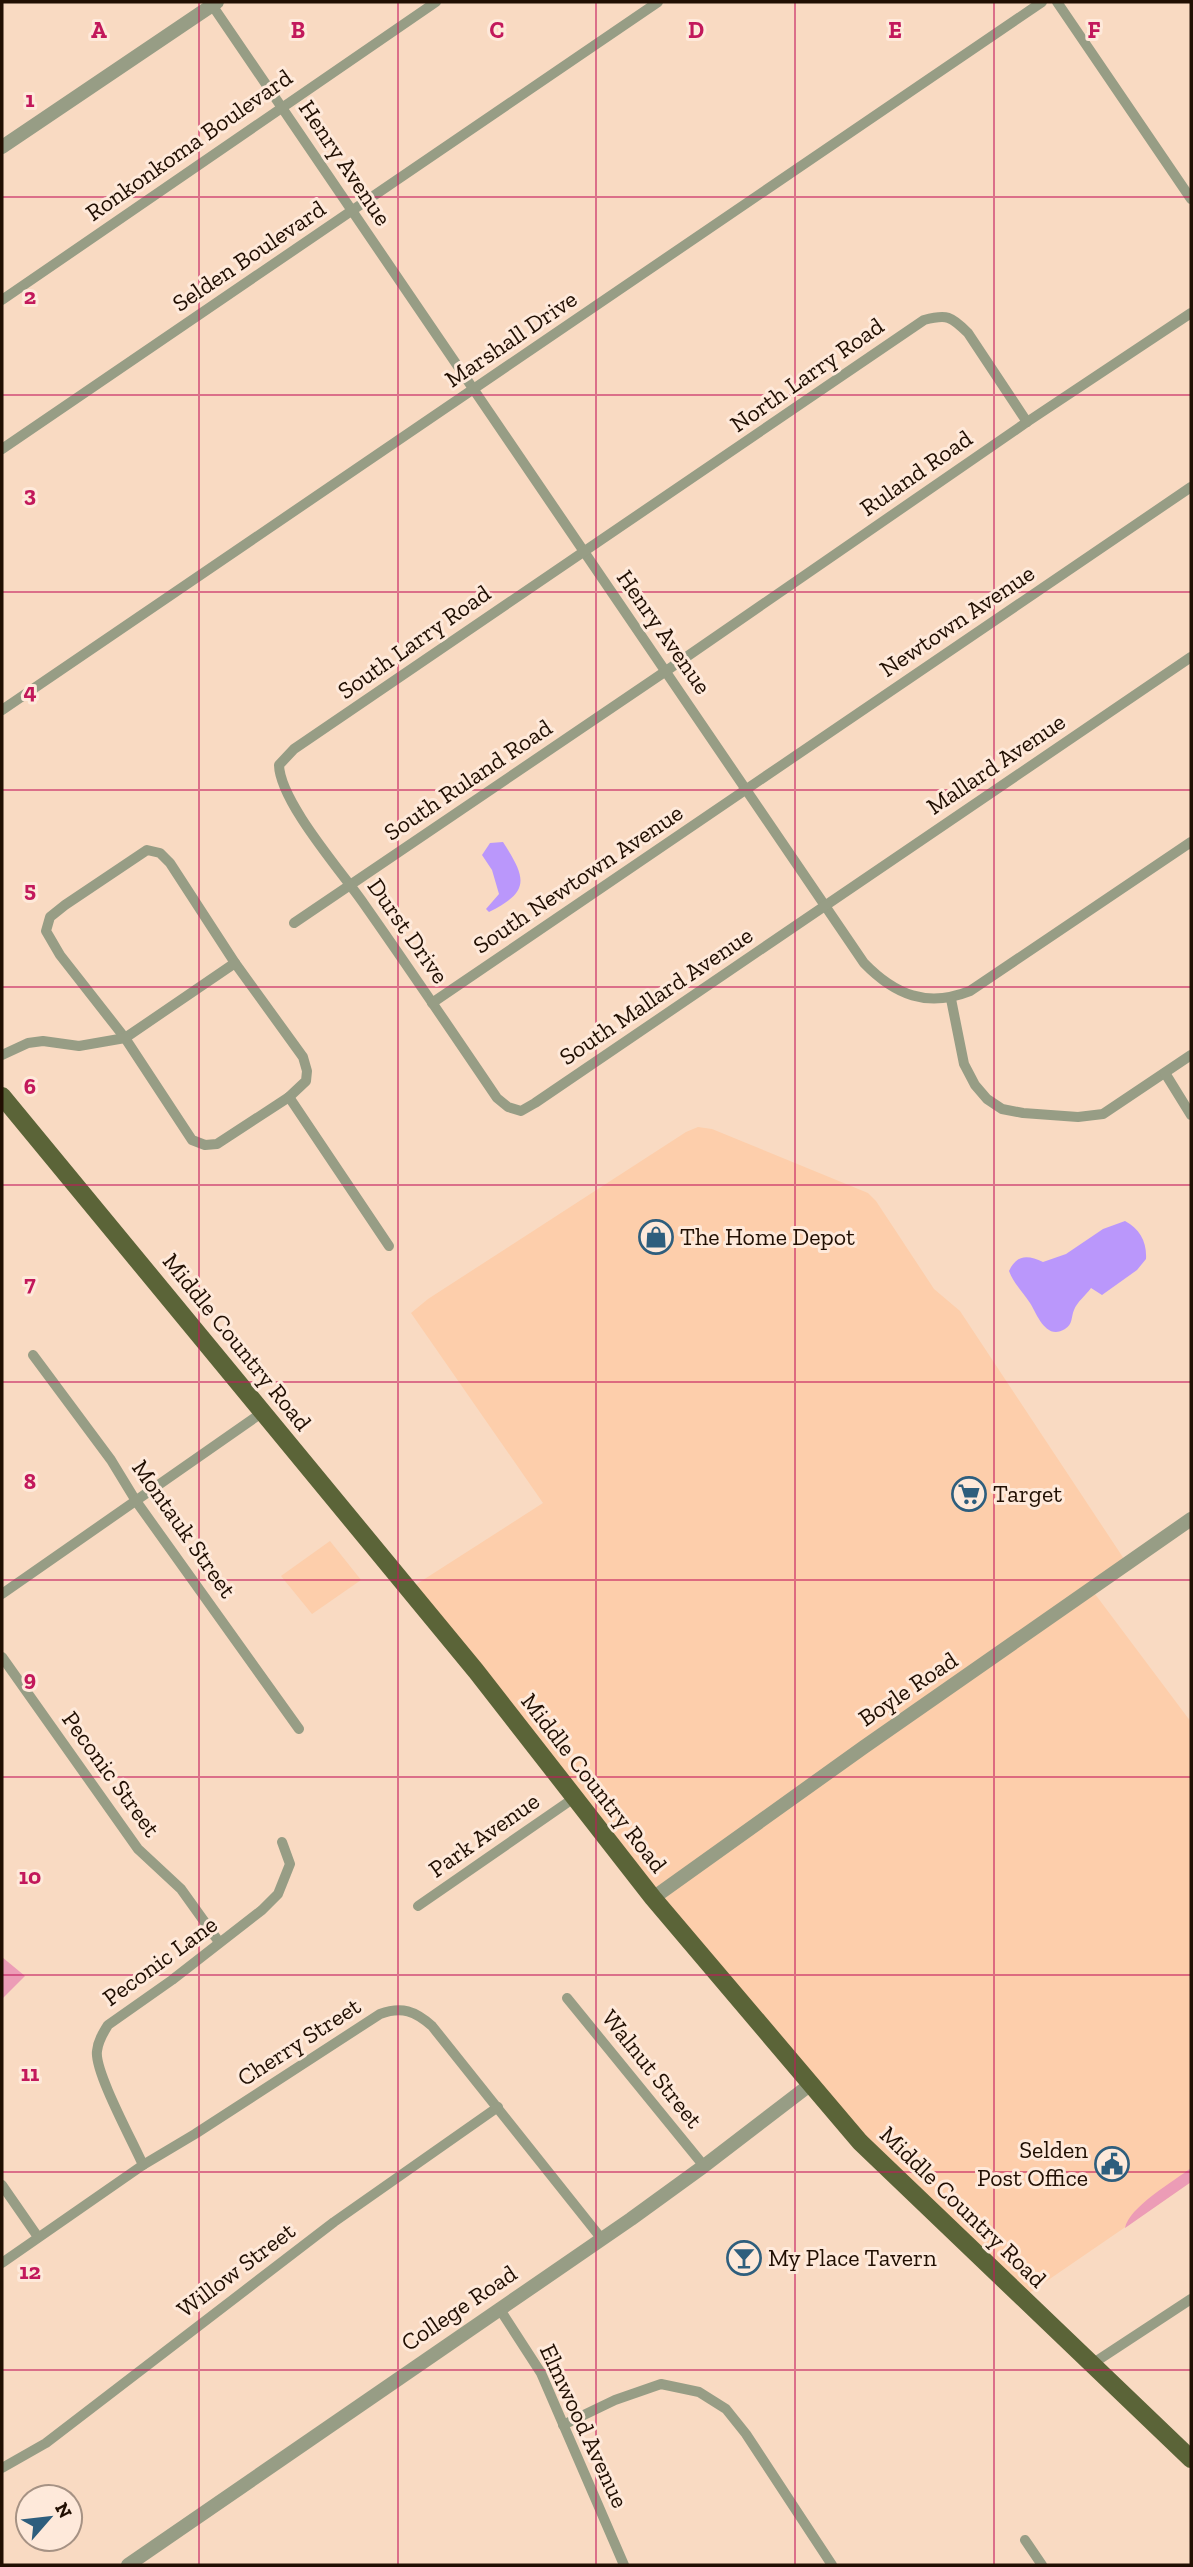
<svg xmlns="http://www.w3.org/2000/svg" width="1193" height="2567" font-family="'Zilla Slab',serif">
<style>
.built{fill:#fdceab}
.green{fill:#ec9cb6}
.water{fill:#ba97fb}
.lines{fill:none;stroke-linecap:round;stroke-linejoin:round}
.minor{stroke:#979d85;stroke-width:10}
.tertiary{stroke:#979d85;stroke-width:14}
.primary{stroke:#5b6438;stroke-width:18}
.grid{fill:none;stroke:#c2185b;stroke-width:2;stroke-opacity:0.55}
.labels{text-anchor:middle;stroke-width:6;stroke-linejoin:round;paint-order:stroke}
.street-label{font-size:24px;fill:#210f02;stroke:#fee9da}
.poi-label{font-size:24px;fill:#210f02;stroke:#fee9da;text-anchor:start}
.grid-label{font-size:23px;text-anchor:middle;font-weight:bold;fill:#c2185b;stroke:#fee9da;stroke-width:6;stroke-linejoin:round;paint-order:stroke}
</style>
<rect width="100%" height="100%" fill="#f9dac2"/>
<g class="built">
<polygon points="698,1127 712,1129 868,1193 876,1201 934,1289 960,1311 1128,1565 1092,1590 1191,1722 1191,2182 1022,2298 860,2142 409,1589 543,1503 411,1313 428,1299 686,1132"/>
<polygon points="330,1541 361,1580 312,1614 281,1576"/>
</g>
<g class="green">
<polygon points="2,1957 25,1976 2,1999"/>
<path d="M1191 2168V2182L1125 2228C1129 2207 1174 2181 1191 2168Z"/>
</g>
<g class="water">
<path d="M503 842C526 878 531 891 489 912L486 909 499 894 492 870 482 855 490 843Z"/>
<path d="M1125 1221C1140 1229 1147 1242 1146 1259L1137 1270 1102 1295 1091 1288C1086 1295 1077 1302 1074 1310 1071 1317 1073 1324 1065 1329 1046 1341 1037 1314 1030 1303 1022 1291 1014 1284 1009 1271 1017 1254 1028 1255 1043 1262L1066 1254 1103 1229Z"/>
</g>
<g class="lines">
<g class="minor">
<polyline points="1057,2 1191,199"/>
<path d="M212 5 864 963C895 995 927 1008 970 991L1191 842"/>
<polyline points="2,300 436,2"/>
<path d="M1027 422 968 333C951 316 947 314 924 320L294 749 279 765C280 802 342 872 364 904 409 968 453 1033 497 1098L508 1107 521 1111 535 1103 1191 657"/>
<polyline points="2,449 658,2"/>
<polyline points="2,710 1042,2"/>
<polygon points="147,850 160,853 170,863 235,963 303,1057 307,1071 306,1081 289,1097 217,1144 205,1145 192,1140 125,1038 60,955 46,931 50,917 65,905"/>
<polyline points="294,923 666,671 1027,422 1191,313"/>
<polyline points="951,999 964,1064 975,1085 987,1099 1002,1109 1023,1113 1078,1117 1103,1114 1191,1055"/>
<polyline points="432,1003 1191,487"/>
<polyline points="2,1055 28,1043 43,1041 79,1046 125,1038 235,963"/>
<polyline points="1165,1073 1191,1115"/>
<polyline points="289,1097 389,1246"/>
<polyline points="33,1355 111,1460 136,1501 299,1729"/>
<polyline points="2,1594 263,1412"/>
<polyline points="2,1657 138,1849 181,1889 219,1942"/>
<polyline points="418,1906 574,1798"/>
<polyline points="567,1998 704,2166"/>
<path d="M143 2165C133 2142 94 2071 97 2051 98 2041 103 2033 108 2025L172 1980 262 1910 278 1894 290 1864 282 1842"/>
<polyline points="2,2185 38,2237"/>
<path d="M2 2263 143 2165 195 2134 380 2014C402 2006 415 2011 432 2026L601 2238"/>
<polyline points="499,2308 541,2373 624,2565"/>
<polyline points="1092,2364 1191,2299"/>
<polyline points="563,2425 615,2400 661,2384 699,2392 726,2409 746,2434 832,2565"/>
<polyline points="2,2468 46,2443 334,2222 498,2107"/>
<polyline points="1025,2540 1042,2565"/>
</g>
<g class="tertiary">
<polyline points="2,147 217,2"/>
<polyline points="653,1898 864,1747 1191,1519"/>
<polyline points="128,2565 631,2219 704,2166 811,2084"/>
</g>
<polyline class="primary" points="2,1096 476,1671 653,1898 860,2142 1191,2459"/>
</g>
<path class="grid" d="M199 2V2565M398 2V2565M596 2V2565M795 2V2565M994 2V2565M2 197H1191M2 395H1191M2 592H1191M2 790H1191M2 987H1191M2 1185H1191M2 1382H1191M2 1580H1191M2 1777H1191M2 1975H1191M2 2172H1191M2 2370H1191"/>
<defs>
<g id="shop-ring" transform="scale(1.75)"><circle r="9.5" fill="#fee9da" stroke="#2e5e7d" stroke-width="1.5"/><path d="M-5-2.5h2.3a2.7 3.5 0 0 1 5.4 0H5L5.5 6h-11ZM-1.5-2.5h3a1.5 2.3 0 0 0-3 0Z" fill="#2e5e7d"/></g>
<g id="supermarket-ring" transform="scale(1.75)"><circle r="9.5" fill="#fee9da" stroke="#2e5e7d" stroke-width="1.5"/><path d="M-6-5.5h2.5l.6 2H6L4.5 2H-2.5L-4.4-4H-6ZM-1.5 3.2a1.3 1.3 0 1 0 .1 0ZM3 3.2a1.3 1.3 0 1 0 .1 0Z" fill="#2e5e7d"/></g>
<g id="civic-ring" transform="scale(1.75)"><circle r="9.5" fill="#fee9da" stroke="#2e5e7d" stroke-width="1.5"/><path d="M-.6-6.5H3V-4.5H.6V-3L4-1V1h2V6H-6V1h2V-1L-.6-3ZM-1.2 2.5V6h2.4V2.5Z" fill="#2e5e7d"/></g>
<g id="bar-ring" transform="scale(1.75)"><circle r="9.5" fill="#fee9da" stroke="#2e5e7d" stroke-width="1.5"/><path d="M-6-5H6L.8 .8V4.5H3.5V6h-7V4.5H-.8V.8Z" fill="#2e5e7d"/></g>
</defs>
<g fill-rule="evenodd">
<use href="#shop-ring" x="656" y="1237"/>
<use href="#supermarket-ring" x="969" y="1494"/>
<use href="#civic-ring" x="1112" y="2164"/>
<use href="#bar-ring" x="744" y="2258"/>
</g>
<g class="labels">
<g class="street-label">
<text transform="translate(189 145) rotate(-35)" y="8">Ronkonkoma Boulevard</text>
<text transform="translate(345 163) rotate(56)" y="8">Henry Avenue</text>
<text transform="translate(249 256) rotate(-34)" y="8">Selden Boulevard</text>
<text transform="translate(511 339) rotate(-34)" y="8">Marshall Drive</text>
<text transform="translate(807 375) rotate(-35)" y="8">North Larry Road</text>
<text transform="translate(916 473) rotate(-35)" y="8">Ruland Road</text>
<text transform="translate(957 621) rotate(-34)" y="8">Newtown Avenue</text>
<text transform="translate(664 632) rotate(55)" y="8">Henry Avenue</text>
<text transform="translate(414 642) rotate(-35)" y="8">South Larry Road</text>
<text transform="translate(996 764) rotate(-34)" y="8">Mallard Avenue</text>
<text transform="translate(468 780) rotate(-34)" y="8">South Ruland Road</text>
<text transform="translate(578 879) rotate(-34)" y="8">South Newtown Avenue</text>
<text transform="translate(408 931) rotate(55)" y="8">Durst Drive</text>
<text transform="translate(656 996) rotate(-34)" y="8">South Mallard Avenue</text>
<text transform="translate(237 1342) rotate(51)" y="8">Middle Country Road</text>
<text transform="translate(184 1529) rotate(55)" y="8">Montauk Street</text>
<text transform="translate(908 1689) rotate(-34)" y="8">Boyle Road</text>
<text transform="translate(111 1774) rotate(54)" y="8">Peconic Street</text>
<text transform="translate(594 1783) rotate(52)" y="8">Middle Country Road</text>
<text transform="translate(484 1835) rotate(-35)" y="8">Park Avenue</text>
<text transform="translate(160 1961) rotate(-36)" y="8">Peconic Lane</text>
<text transform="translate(299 2042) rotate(-33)" y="8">Cherry Street</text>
<text transform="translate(652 2069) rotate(51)" y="8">Walnut Street</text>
<text transform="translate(963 2207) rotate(44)" y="8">Middle Country Road</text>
<text transform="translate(236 2270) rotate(-37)" y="8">Willow Street</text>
<text transform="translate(459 2308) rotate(-34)" y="8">College Road</text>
<text transform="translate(584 2426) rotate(65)" y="8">Elmwood Avenue</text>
</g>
<g class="poi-label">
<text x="680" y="1245">The Home Depot</text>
<text x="993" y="1502">Target</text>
<text x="1088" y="2158" text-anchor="end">Selden<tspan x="1088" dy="28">Post Office</tspan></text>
<text x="768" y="2266">My Place Tavern</text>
</g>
</g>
<g class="grid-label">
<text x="99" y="38">A</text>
<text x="298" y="38">B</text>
<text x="497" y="38">C</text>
<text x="696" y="38">D</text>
<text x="895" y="38">E</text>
<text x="1094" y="38">F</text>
<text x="30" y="107">1</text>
<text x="30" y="304">2</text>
<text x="30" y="502">3</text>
<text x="30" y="699">4</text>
<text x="30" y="897">5</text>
<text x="30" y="1094">6</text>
<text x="30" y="1291">7</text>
<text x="30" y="1489">8</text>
<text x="30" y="1686">9</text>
<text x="30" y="1884">10</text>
<text x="30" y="2081">11</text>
<text x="30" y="2279">12</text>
</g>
<rect width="1193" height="2567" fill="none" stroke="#210f02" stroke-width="7"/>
<g transform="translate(49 2518) rotate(62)"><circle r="33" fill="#fee9da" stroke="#a69284" stroke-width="2"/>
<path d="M0-5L12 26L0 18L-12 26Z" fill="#2e5e7d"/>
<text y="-10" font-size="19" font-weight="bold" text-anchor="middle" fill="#210f02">N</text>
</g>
</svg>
